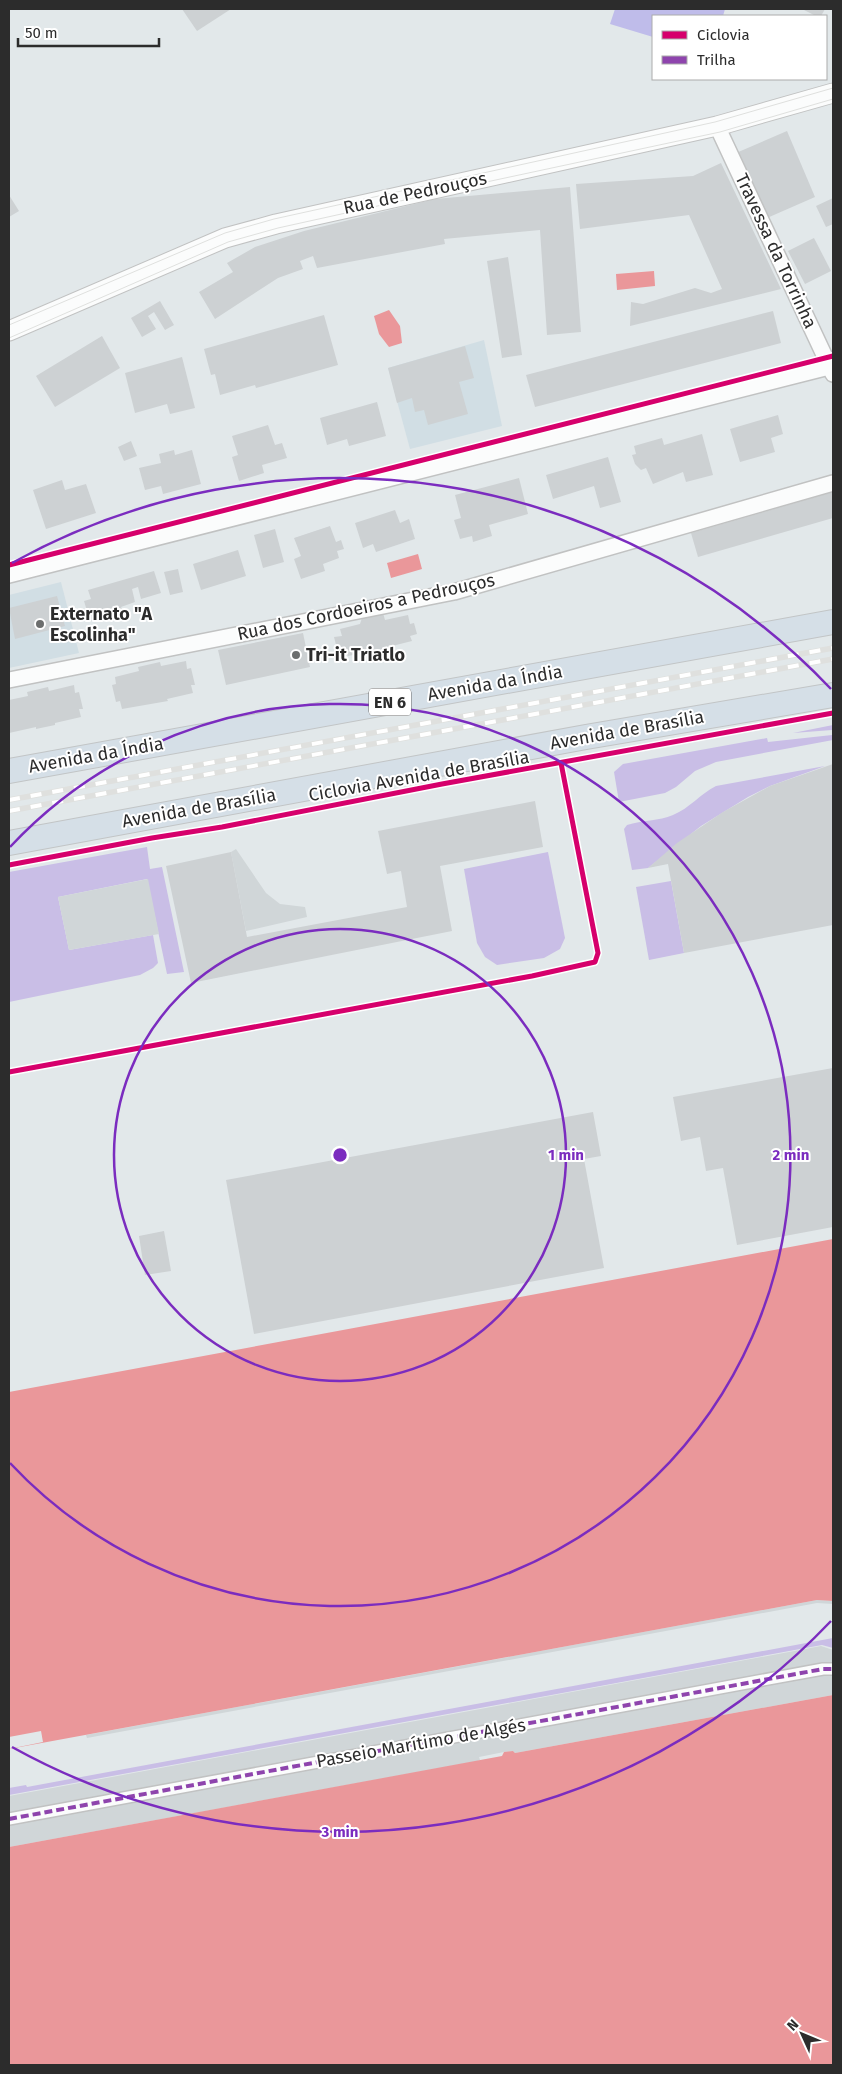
<svg xmlns="http://www.w3.org/2000/svg" width="842" height="2074" font-family="'Fira Sans',sans-serif">
<style>
.education{fill:#d1dee4}
.green{fill:#c9bee6}
.pitch{fill:#bfbcea}
.plaza{fill:#d0d6d8}
.water{fill:#ea979a}
.pier{fill:#e2e8ea}
.building{fill:#cdd1d3}
.lines{fill:none;stroke-linecap:round;stroke-linejoin:round}
.pedestrian-casing{stroke:#c1c2c2;stroke-width:14}
.minor-casing{stroke:#c1c2c2;stroke-width:18}
.tertiary-casing{stroke:#c1c2c2;stroke-width:21}
.primary-casing{stroke:#c2c5c6;stroke-width:26}
.pedestrian{stroke:#fbfcfc;stroke-width:11}
.minor{stroke:#fbfcfc;stroke-width:15}
.tertiary{stroke:#fbfcfc;stroke-width:19}
.primary{stroke:#d5dfe7;stroke-width:24}
.tram{stroke:#dfe0de;stroke-width:1}
.rail-casing{stroke:#dfe0de;stroke-width:5.5}
.rail{stroke:#fff;stroke-width:4;stroke-dasharray:11;stroke-linecap:butt}
.quiet{stroke:#8e44ad;stroke-width:4;stroke-dasharray:8 4;stroke-linecap:butt}
.cycleway-casing{stroke:#fff;stroke-width:8}
.cycleway{stroke:#d6006c;stroke-width:5}
.ring{fill:none;stroke:#7b2cbf;stroke-width:2.5}
.poi-dot{fill:#6c6e6e;stroke:#fff;stroke-width:2}
.labels{text-anchor:middle;stroke-width:4;stroke-linejoin:round;paint-order:stroke}
.shield{fill:#fff;stroke:#6b6b6b;stroke-width:1}
.shield-label{font-size:16px;font-weight:bold;fill:#2c2c2c}
.street-label{font-size:18px;fill:#2c2c2c;stroke:#fff}
.poi-label{font-size:18px;font-weight:bold;fill:#2c2c2c;stroke:#fff;text-anchor:start}
.centre{fill:#7b2cbf;stroke:#fff;stroke-width:2.5}
.ring-label{font-size:15px;text-anchor:middle;font-weight:bold;fill:#7b2cbf;stroke:#fff;stroke-width:4;stroke-linejoin:round;paint-order:stroke}
</style>
<rect width="100%" height="100%" fill="#e2e8ea"/>
<g class="education">
<polygon points="484,340 502,426 410,449 388,368"/>
<polygon points="61,582 79,653 9,668 9,595"/>
</g>
<g class="green">
<polygon points="833,725 833,740 716,762 695,771 676,787 665,793 619,802 614,772 623,764 767,738 768,742 832,735 832,730 793,733"/>
<path d="M825 766 770 786 748 797 701 826 648 868 632 870 624 829 627 825C642 820 659 821 673 815 690 808 700 794 716 786Z"/>
<polygon points="147,847 150,869 162,867 184,972 167,974 147,879 58,897 69,950 153,935 158,963 153,968 140,975 9,1002 9,872"/>
<polygon points="548,852 565,938 560,949 544,958 497,965 485,957 477,943 464,869"/>
<polygon points="671,881 684,953 649,960 636,887"/>
<polygon points="833,1638 833,1648 822,1645 9,1795 9,1788 26,1785 27,1787"/>
</g>
<polygon class="pitch" points="615,9 725,9 723,16 653,16 653,37 610,24"/>
<g class="plaza">
<polygon points="236,849 266,893 280,904 305,907 307,917 246,931 231,852"/>
<polygon points="148,879 159,934 69,950 58,897"/>
<polygon points="817,1600 833,1601 833,1604 817,1603 87,1738 86,1735"/>
<polygon points="821,1646 833,1650 833,1695 515,1753 513,1751 504,1752 479,1757 480,1760 478,1761 9,1847 9,1796"/>
</g>
<g class="water">
<polygon points="654,271 655,286 617,290 616,274"/>
<polygon points="389,310 400,326 402,343 389,347 379,334 374,316"/>
<polygon points="418,554 422,569 391,578 387,563"/>
<polygon points="833,1239 833,1601 817,1600 9,1749 9,1392"/>
<polygon points="833,1695 833,2065 9,2065 9,1847 502,1756 504,1752 513,1751 515,1753"/>
</g>
<polygon class="pier" points="41,1731 43,1742 9,1749 9,1737"/>
<g class="building">
<polygon points="182,9 231,9 197,31"/>
<polygon points="802,9 825,9 821,16 816,16"/>
<polygon points="787,131 815,197 767,218 736,153"/>
<polygon points="721,163 781,289 630,326 631,302 643,304 695,288 711,293 722,289 689,215 580,229 576,184 693,176"/>
<polygon points="570,187 581,332 547,335 540,230 444,239 445,244 317,268 313,256 300,261 303,269 278,278 215,319 199,292 233,272 227,263 255,247 304,231 435,199"/>
<polygon points="9,195 19,211 9,217"/>
<polygon points="833,198 833,224 826,227 816,206"/>
<polygon points="814,238 831,271 805,284 788,251"/>
<polygon points="508,257 522,355 502,358 487,261"/>
<polygon points="160,301 174,325 165,330 154,312 148,316 156,329 142,337 131,318"/>
<polygon points="773,311 781,343 535,407 526,375"/>
<polygon points="324,315 338,365 256,388 255,385 220,395 215,374 211,375 204,349"/>
<polygon points="102,336 120,368 55,407 36,376"/>
<polygon points="465,346 474,378 459,382 468,414 428,425 424,410 415,412 412,398 397,403 388,368"/>
<polygon points="182,357 195,408 170,414 167,404 135,413 125,373"/>
<polygon points="377,402 386,436 349,446 347,439 327,445 320,418"/>
<polygon points="778,415 783,434 771,438 775,452 740,462 730,429"/>
<polygon points="268,425 275,445 282,443 287,458 262,465 264,473 239,481 232,457 238,455 232,436"/>
<polygon points="702,434 713,475 686,482 683,472 653,484 646,468 641,470 635,464 632,455 636,454 634,446 662,438 664,445"/>
<polygon points="131,441 137,456 124,461 118,447"/>
<polygon points="174,450 175,455 192,450 201,484 163,494 161,486 145,490 139,468 161,463 159,454"/>
<polygon points="608,457 621,502 600,508 594,486 553,499 546,475"/>
<polygon points="519,478 528,514 489,525 492,536 473,542 472,536 460,539 454,520 461,518 455,495"/>
<polygon points="62,480 65,490 86,484 96,513 46,529 33,490"/>
<polygon points="833,492 833,518 698,557 691,533"/>
<polygon points="395,510 400,523 409,519 415,539 376,552 373,544 363,548 355,523"/>
<polygon points="330,526 336,542 341,540 344,549 337,551 339,558 323,564 325,571 301,579 294,559 301,556 294,538"/>
<polygon points="275,529 284,562 263,568 254,535"/>
<polygon points="238,550 246,576 201,590 193,564"/>
<polygon points="178,569 183,592 170,595 164,572"/>
<polygon points="154,571 161,593 141,599 138,587 132,589 135,602 121,607 123,612 90,621 84,601 91,599 88,590"/>
<polygon points="57,596 65,626 15,639 9,608"/>
<polygon points="383,613 385,620 408,615 410,624 414,623 417,634 410,636 412,641 384,648 385,655 368,659 367,652 348,656 345,652 338,653 334,637 342,636 340,629 360,624 362,618"/>
<polygon points="303,633 310,667 226,685 218,650"/>
<polygon points="186,661 187,669 191,668 195,685 191,685 193,693 167,699 168,701 122,709 120,701 116,702 112,685 116,684 115,677 139,671 138,667 160,662 161,666"/>
<polygon points="74,685 75,693 79,692 83,709 79,709 81,717 55,723 55,725 36,729 36,727 9,733 9,700 28,696 27,692 48,687 49,691"/>
<polygon points="833,764 833,925 684,953 668,864 648,868 677,843 723,812 770,786"/>
<polygon points="535,801 543,847 440,866 452,931 191,983 166,866 231,852 247,937 407,907 401,871 387,874 378,831"/>
<polygon points="833,1068 833,1227 737,1245 723,1168 706,1171 700,1137 681,1141 673,1097"/>
<polygon points="593,1112 601,1156 584,1159 604,1268 254,1334 226,1180"/>
<polygon points="164,1231 171,1271 145,1275 139,1236"/>
</g>
<g class="lines">
<g class="pedestrian-casing">
<polyline id="pedestrian" points="9,1819 823,1669 833,1669"/>
</g>
<g class="minor-casing">
<g id="minor">
<polyline points="717,126 833,374"/>
<polyline points="9,575 833,366"/>
<polyline points="9,680 454,592 833,483"/>
</g>
</g>
<g class="tertiary-casing">
<polyline id="tertiary" points="9,331 225,238 276,224 717,126 833,93"/>
</g>
<g class="primary-casing">
<g id="primary">
<polyline points="9,771 833,622"/>
<polyline points="9,843 586,737 833,695"/>
</g>
</g>
<use href="#pedestrian" class="pedestrian"/>
<use href="#minor" class="minor"/>
<use href="#tertiary" class="tertiary"/>
<use href="#primary" class="primary"/>
<g class="tram">
<polyline points="9,325 225,233 274,219 715,122 833,88"/>
<polyline points="9,338 228,242 278,228 477,184 720,132 833,99"/>
</g>
<g class="rail-casing">
<g id="rail">
<polyline points="9,800 833,648"/>
<polyline points="9,811 833,659"/>
</g>
</g>
<use href="#rail" class="rail"/>
<polyline class="quiet" points="9,1819 823,1669 833,1669"/>
<g class="cycleway-casing">
<g id="cycleway">
<polyline points="9,565 833,356"/>
<polyline points="9,865 152,838 222,827 442,784 833,713"/>
<polyline points="9,1072 532,976 595,962 598,953 561,763"/>
</g>
</g>
<use href="#cycleway" class="cycleway"/>
</g>
<g class="ring">
<circle cx="340" cy="1155" r="226"/>
<path d="M10 847A451 451 0 1 1 10 1463"/>
<path d="M831 1621A677 677 0 0 1 12 1747M12 563A677 677 0 0 1 831 689"/>
</g>
<g class="poi-dot">
<circle cx="40" cy="624" r="5"/>
<circle cx="296" cy="655" r="5"/>
</g>
<g class="labels">
<rect class="shield" x="369" y="688.5" width="42" height="27" rx="4"/>
<g class="shield-label">
<text x="390" y="708">EN 6</text>
</g>
<g class="street-label">
<text transform="translate(415 193) rotate(-12)" y="6">Rua de Pedrouços</text>
<text transform="translate(776 251) rotate(65)" y="6">Travessa da Torrinha</text>
<text transform="translate(366 607) rotate(-12)" y="6">Rua dos Cordoeiros a Pedrouços</text>
<text transform="translate(495 683) rotate(-10)" y="6">Avenida da Índia</text>
<text transform="translate(627 730) rotate(-10)" y="6">Avenida de Brasília</text>
<text transform="translate(96 755) rotate(-10)" y="6">Avenida da Índia</text>
<text transform="translate(419 776) rotate(-10)" y="6">Ciclovia Avenida de Brasília</text>
<text transform="translate(199 808) rotate(-10)" y="6">Avenida de Brasília</text>
<text transform="translate(421 1743) rotate(-10)" y="6">Passeio Marítimo de Algés</text>
</g>
<g class="poi-label">
<text x="50" y="620">Externato "A<tspan x="50" dy="21">Escolinha"</tspan></text>
<text x="306" y="661">Tri-it Triatlo</text>
</g>
</g>
<circle cx="340" cy="1155" r="8" class="centre"/>
<g class="ring-label">
<text x="566" y="1160">1 min</text>
<text x="791" y="1160">2 min</text>
<text x="340" y="1837">3 min</text>
</g>
<rect width="842" height="2074" fill="none" stroke="#2c2c2c" stroke-width="20"/>
<rect x="652" y="15" width="175" height="65" fill="#ffffff" stroke="#ababab"/>
<rect x="662" y="31" width="25" height="8" fill="#d6006c" stroke="#ababab"/>
<text x="697" y="40" font-size="15" fill="#2c2c2c">Ciclovia</text>
<rect x="662" y="56" width="25" height="8" fill="#8e44ad" stroke="#ababab"/>
<text x="697" y="65" font-size="15" fill="#2c2c2c">Trilha</text>
<g transform="translate(802 2034) rotate(314)" stroke="#ffffff" stroke-width="4" paint-order="stroke">
<path d="M0-4L9 19L0 12L-9 19Z" fill="#2c2c2c"/>
<text y="-8" font-size="14" font-weight="bold" text-anchor="middle" fill="#2c2c2c">N</text>
</g>
<path d="M18 38v8h141v-8" fill="none" stroke="#2c2c2c" stroke-width="2.5"/>
<text x="25" y="38" font-size="15" fill="#2c2c2c" stroke="#ffffff" stroke-width="4" paint-order="stroke">50 m</text>
</svg>
